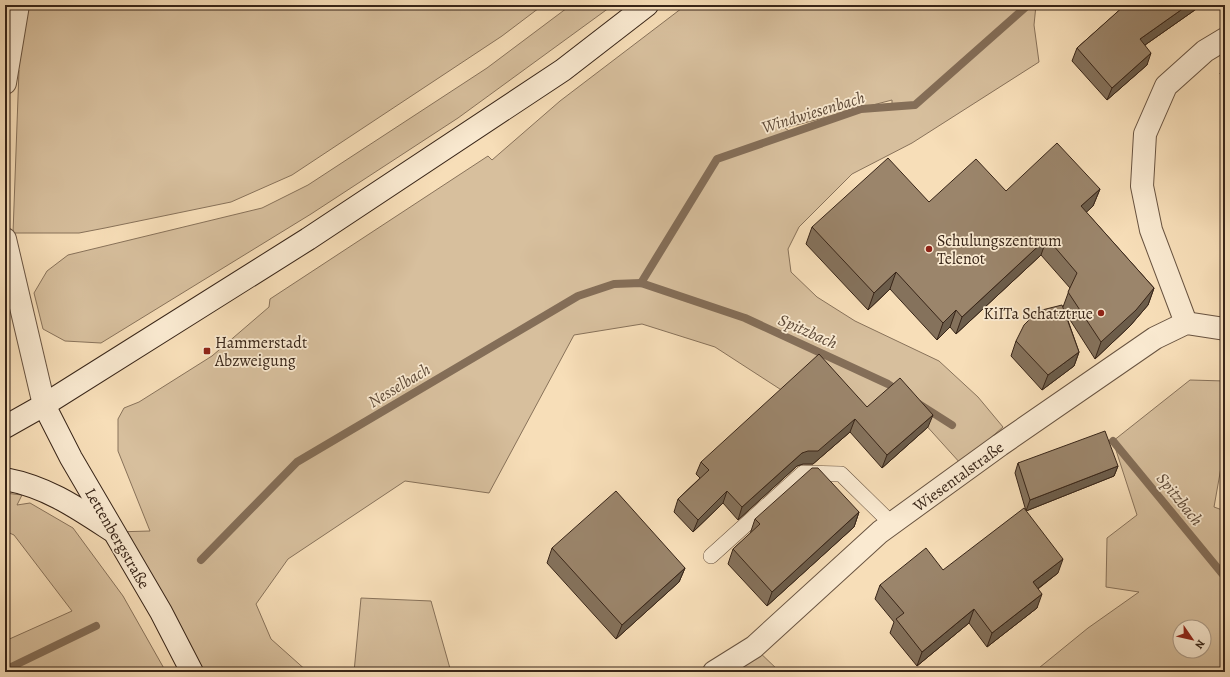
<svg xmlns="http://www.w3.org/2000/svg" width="1230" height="677" font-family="Alegreya,serif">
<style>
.green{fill:#d7bf9d;stroke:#88725a;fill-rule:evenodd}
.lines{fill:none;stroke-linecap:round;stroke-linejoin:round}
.stream{stroke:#846e58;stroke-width:8}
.lane-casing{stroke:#685340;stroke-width:16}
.street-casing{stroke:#685340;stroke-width:24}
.secondary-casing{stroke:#382518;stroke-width:24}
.lane{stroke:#faead1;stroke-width:15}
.street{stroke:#faead1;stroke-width:22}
.secondary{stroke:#faead1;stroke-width:22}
.wall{fill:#85725c;stroke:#382518}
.shaded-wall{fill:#6c5d4b;stroke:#382518}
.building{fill:#9b856b;stroke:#382518}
.poi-dot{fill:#8f2418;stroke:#faead1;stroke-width:1.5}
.labels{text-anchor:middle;stroke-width:3.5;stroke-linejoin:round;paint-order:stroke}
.poi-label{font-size:16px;fill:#382518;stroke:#faead1;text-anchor:start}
.street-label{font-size:16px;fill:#382518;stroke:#faead1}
.water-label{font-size:17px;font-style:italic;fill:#5e4a38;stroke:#faead1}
</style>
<rect width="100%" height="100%" fill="#f7deb8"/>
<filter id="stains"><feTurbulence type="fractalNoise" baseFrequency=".005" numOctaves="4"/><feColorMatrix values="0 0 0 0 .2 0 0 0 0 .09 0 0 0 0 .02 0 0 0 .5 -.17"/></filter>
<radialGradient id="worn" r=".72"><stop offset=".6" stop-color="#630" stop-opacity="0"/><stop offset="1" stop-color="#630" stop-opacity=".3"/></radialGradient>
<g class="green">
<polygon points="5,5 543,5 502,36 292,175 231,202 105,228 79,233 13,233 19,70 5,64"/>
<polygon points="571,5 613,5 458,118 311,214 101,343 65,341 43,329 34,293 47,271 68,255 262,208 308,185 487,68"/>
<path d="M686 5H1036L1034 25 1039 62 912 143 852 174 799 227 788 249 791 272 817 297 855 321 939 361 978 397 1003 427 961 464 895 391 862 420 786 393 715 347 642 324 574 335 489 493 405 481 288 559 256 604 271 639 308 672H190L114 532 150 531 118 451V419L124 408 139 402 212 356 269 307 270 299 488 156 492 160 560 101ZM892 100V107L861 109 792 133 785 128Z"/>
<path d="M1190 380 1225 381V445L1214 507 1225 511V672H1034L1088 628 1139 592 1106 587 1107 538 1137 515 1113 441ZM1180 627H1204V651H1180Z"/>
<polygon points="5,493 22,495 17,505 30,503 73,528 123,596 166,672 5,672 5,641 72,611 14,535 5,531"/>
<polygon points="361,598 431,601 451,672 354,672"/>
<polygon points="754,647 780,672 714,672"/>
</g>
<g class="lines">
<g class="stream">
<polyline points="641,283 717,159 861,109 915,105 1028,5"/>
<polyline points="919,404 952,425"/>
<polyline points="1113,441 1225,577"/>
<polyline points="201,560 297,462 578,296 614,284 641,283 745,318 888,384 899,391"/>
<polyline points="5,670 96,626"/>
</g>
<g class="lane-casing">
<polyline id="lane" points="711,556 803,473 841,474 892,524"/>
</g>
<g class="street-casing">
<g id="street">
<polyline points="5,83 18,5"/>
<polyline points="5,239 44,405"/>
<polyline points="1186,323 1151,230 1142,186 1145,134 1166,86 1205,51 1225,39"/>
<polyline points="714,672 754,647 880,532 1000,445 1155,338 1186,323 1225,329"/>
</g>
</g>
<g class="secondary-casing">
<g id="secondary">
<polyline points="44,405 71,458 161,612 192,672"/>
<polyline points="5,427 44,405 308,239 563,70 647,5"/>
<path d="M5 479C47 487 76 507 111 530"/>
</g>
</g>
<use href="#lane" class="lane"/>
<use href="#street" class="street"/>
<use href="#secondary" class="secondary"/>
</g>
<g class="wall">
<polygon points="1119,5 1202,5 1145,45 1147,65 1107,100 1072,61 1077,48 1121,9"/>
<polygon points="1225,61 1225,78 1220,74"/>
<polygon points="1100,189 1093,206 1086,212 1154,288 1148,305 1130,326 1095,359 1065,312 1079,352 1074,366 1042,390 1011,356 1016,341 1063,307 1070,288 1041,255 956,334 950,327 937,340 890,289 868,310 806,244 812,227 929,202 1006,191"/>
<polygon points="867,407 928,427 882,468 850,432 813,464 803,464 797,466 738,520 723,503 693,532 674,512 678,499 700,478 696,474 701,462"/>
<polygon points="1018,463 1118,466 1114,476 1026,511 1015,473"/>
<polygon points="859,512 854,527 767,606 728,564 733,549 750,534 755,519"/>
<polygon points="552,548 685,568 679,582 616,639 547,563"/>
<polygon points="943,570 1058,573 1038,589 1037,608 987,647 969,623 917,666 890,633 894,622 875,599 880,585"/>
</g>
<g class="shaded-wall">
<polygon points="1188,5 1202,5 1135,52 1140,39"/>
<polygon points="1151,53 1147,65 1107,100 1112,88"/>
<polygon points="1100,189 1093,206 1075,223 1081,206"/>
<polygon points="1047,238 1041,255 956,334 962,317"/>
<polygon points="896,272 890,289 868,310 874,293"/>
<polygon points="1154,288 1148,305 1130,326 1095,359 1101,342"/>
<polygon points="956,310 950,327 937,340 943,323"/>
<polygon points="1079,352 1074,366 1042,390 1048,375"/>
<polygon points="933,415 928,427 882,468 887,455"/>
<polygon points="855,419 850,432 813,464 803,464 797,466 738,520 742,507 802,453"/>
<polygon points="1118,466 1114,476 1026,511 1030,500"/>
<polygon points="727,491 723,503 693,532 698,520"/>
<polygon points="859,512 854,527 767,606 772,592"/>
<polygon points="1063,559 1058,573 1028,596 1033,582"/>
<polygon points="685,568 679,582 616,639 622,625"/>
<polygon points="1042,594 1037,608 987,647 992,633"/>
<polygon points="974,609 969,623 917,666 922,652"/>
</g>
<g class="building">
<polygon points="1125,5 1188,5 1140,39 1151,53 1112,88 1077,48"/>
<polygon points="1057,143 1100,189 1081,206 1154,288 1136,310 1101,342 1068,292 1077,273 1047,238 962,317 956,310 943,323 896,272 874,293 812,227 888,158 929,202 976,159 1006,191"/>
<polygon points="1062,305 1079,352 1048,375 1016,341 1024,325 1038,311"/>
<polygon points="819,354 867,407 900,378 933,415 887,455 855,419 818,451 808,451 802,453 742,507 727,491 698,520 678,499 709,470 701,462"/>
<polygon points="1105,431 1118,466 1030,500 1018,463"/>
<polygon points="812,468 818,468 859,512 772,592 733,549 760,524 755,519"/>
<polygon points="616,491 685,568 622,625 552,548"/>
<polygon points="1024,508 1063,559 1033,582 1042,594 992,633 974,609 922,652 896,619 904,613 880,585 926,548 943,570"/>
</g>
<g class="poi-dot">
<circle cx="929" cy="249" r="4"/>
<circle cx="1101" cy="313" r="4"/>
<rect x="203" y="347" width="8" height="8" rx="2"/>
</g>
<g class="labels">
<g class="poi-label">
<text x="937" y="246">Schulungszentrum<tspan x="937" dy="18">Telenot</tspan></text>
<text x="1093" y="319" text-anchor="end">KiITa Schatztrue</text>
<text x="215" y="348">Hammerstadt<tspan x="215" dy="18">Abzweigung</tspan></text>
</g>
<g class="street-label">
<text transform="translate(958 476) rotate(-36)" y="6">Wiesentalstraße</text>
<text transform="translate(118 538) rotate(60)" y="6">Lettenbergstraße</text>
</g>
<g class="water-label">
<text transform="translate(813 112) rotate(-17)" y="6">Windwiesenbach</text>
<text transform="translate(808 331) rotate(24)" y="6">Spitzbach</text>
<text transform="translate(399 385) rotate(-31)" y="6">Nesselbach</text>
<text transform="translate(1180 499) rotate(51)" y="6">Spitzbach</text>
</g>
</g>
<rect width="1230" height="677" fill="none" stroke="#f7deb8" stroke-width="20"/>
<rect x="6" y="6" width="1218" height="665" fill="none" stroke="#382518" stroke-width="2"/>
<rect x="10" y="10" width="1210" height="657" fill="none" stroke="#382518"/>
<g transform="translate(1192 639) rotate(124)"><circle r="19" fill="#faead1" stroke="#ac9b87"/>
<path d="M0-3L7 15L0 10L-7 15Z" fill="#8f2418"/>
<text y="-6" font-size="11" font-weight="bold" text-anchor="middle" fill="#382518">N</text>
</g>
<rect width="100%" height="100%" filter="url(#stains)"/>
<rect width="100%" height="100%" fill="url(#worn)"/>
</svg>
